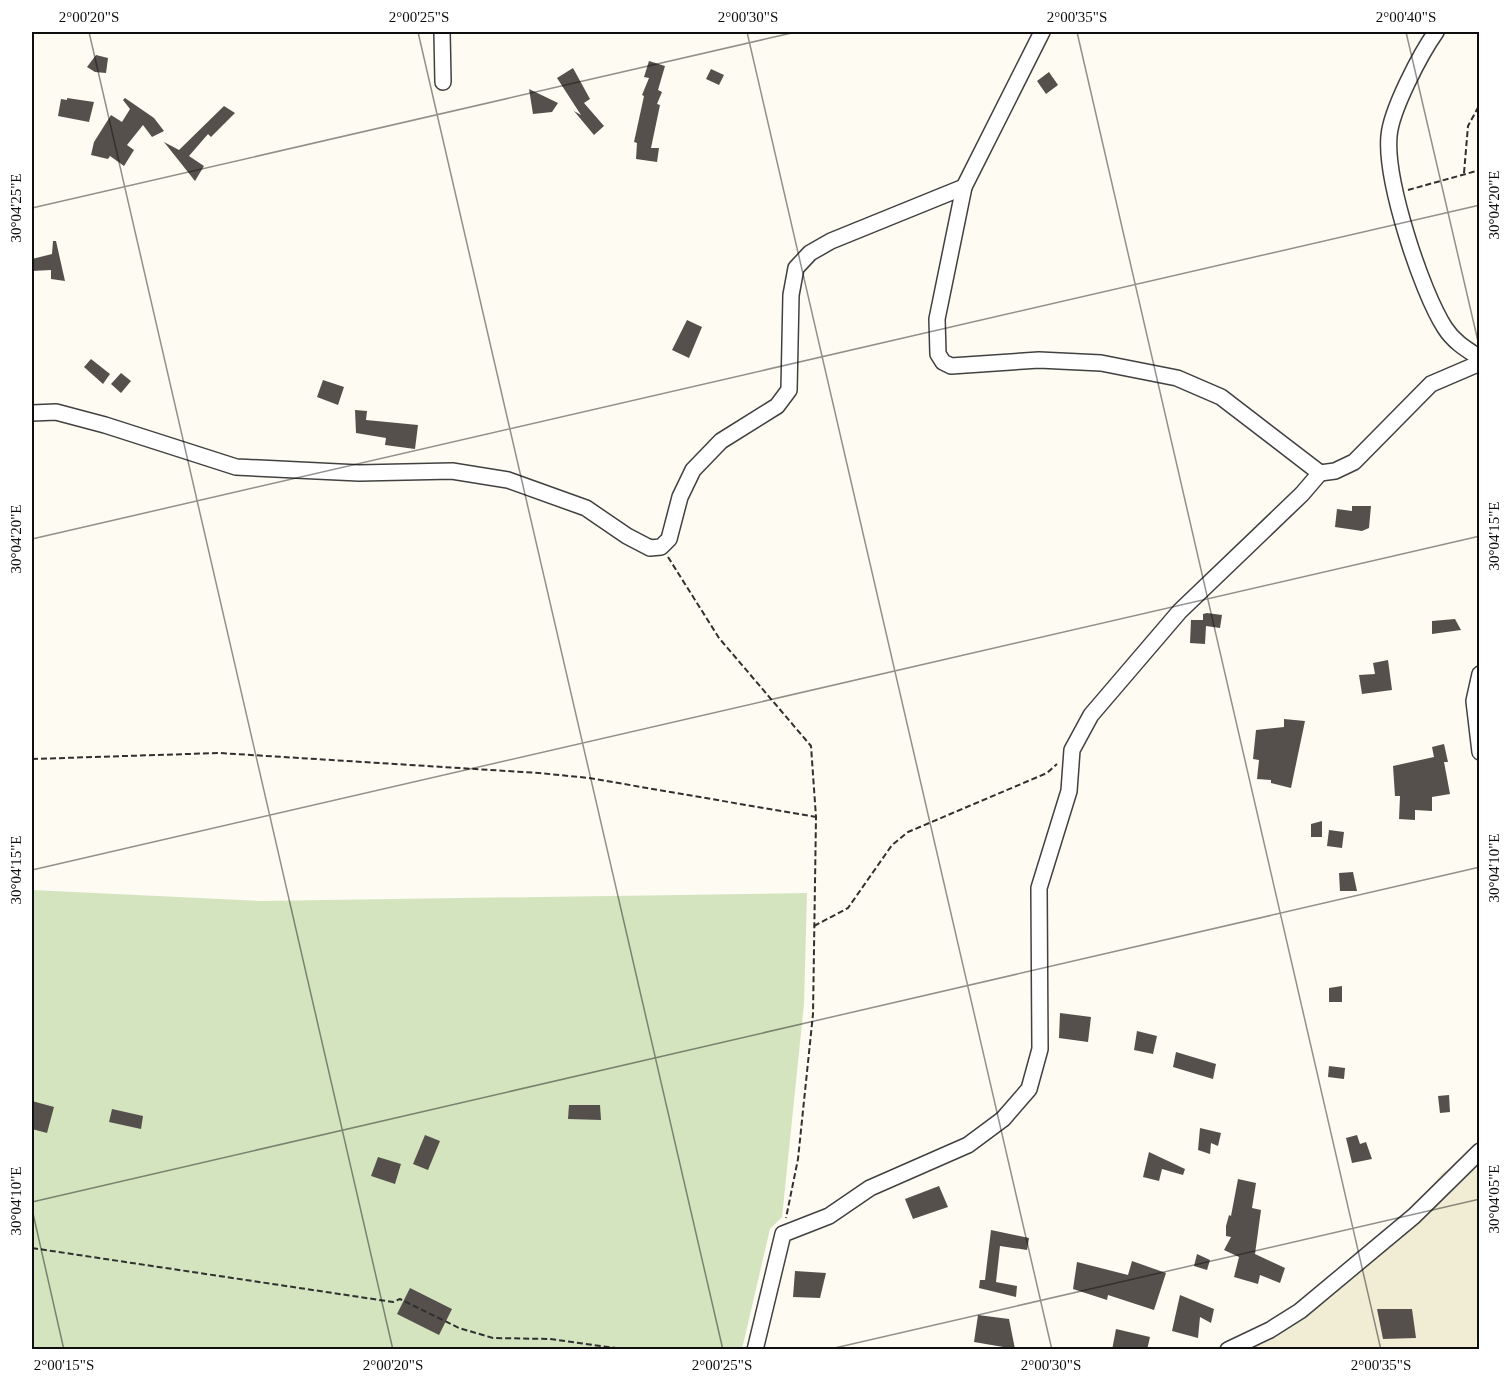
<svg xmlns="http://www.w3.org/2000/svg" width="1511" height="1381" font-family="'Times New Roman',serif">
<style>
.farmland{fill:#f1edd4}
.green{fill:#d3e4bf}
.building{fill:#56504c}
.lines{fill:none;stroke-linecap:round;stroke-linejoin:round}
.street-casing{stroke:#414141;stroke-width:18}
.path{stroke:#303030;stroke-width:2;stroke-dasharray:6 3;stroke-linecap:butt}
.street{stroke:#fff;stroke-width:15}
.ticks{fill:none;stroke:#0e0e0e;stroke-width:1.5;stroke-opacity:0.45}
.neatline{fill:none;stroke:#0e0e0e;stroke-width:2}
.ticks-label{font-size:15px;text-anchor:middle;fill:#0e0e0e}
</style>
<rect width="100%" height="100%" fill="#fdfbf2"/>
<polygon class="farmland" points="1479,1169 1480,1295 1476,1349 1220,1350 1265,1327 1311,1296 1404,1218 1444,1171"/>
<polygon class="green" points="32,890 261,901 807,893 804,1004 782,1217 770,1229 742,1349 32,1349"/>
<g class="building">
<polygon points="96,55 108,58 106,73 95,72 87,67"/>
<polygon points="649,61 665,66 658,90 662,92 657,104 660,105 651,148 659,148 657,162 636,159 637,143 634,142 644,96 642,95 649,78 644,77"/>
<polygon points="573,68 590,99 584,103 604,126 594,135 574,111 581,115 557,78"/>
<polygon points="711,69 724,75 719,85 706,79"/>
<polygon points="1049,72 1058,85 1046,94 1037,81"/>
<polygon points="529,89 558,103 552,112 533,114"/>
<polygon points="67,98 94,102 89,122 58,116 61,99 67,100"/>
<polygon points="125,98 154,118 164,131 152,137 143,125 127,145 134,150 124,166 110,156 108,159 91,155 94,142 111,115 122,122 130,109 123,100"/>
<polygon points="224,106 235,113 211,137 208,134 189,156 204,166 195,181 164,142 179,150"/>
<polygon points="53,241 56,241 65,281 51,279 51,270 32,271 32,259 52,254"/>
<polygon points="687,320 702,327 689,358 672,350"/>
<polygon points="91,359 110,374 103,384 84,367"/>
<polygon points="121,373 131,381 121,393 111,384"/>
<polygon points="323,380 344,387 338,405 317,397"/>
<polygon points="355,410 367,411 366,420 418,425 415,449 385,445 386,438 356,433"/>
<polygon points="1352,506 1371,506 1369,528 1362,531 1335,527 1337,509 1352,511"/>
<polygon points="1207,613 1222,615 1220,628 1206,626 1205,644 1190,643 1191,620 1203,620 1203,614"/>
<polygon points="1455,619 1461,630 1432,634 1432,621"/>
<polygon points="1388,660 1392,690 1362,694 1359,675 1375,674 1373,663"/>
<polygon points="1284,719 1305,721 1291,788 1271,783 1271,780 1257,779 1259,760 1253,759 1256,730 1284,727"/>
<polygon points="1444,744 1448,762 1444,762 1450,794 1432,797 1432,811 1415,810 1415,820 1399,819 1400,796 1395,796 1393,766 1434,757 1432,747"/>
<polygon points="1322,821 1322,837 1311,837 1311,824"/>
<polygon points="1329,830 1344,832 1342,848 1327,846"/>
<polygon points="1353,872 1357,891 1340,891 1339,873"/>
<polygon points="1342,986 1342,1002 1329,1002 1329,988"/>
<polygon points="1060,1013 1091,1017 1088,1042 1059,1038"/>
<polygon points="1137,1031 1157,1036 1153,1054 1134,1050"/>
<polygon points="1176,1052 1216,1064 1213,1079 1173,1067"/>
<polygon points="1329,1066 1345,1068 1344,1079 1328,1077"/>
<polygon points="1449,1095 1450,1112 1440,1113 1438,1096"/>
<polygon points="32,1101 54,1107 47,1133 32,1129"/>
<polygon points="569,1105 600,1105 601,1120 568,1119"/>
<polygon points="112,1109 143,1116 141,1129 109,1122"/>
<polygon points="1200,1128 1221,1133 1218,1146 1211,1143 1210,1154 1198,1150"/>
<polygon points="425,1135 440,1141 428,1170 413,1164"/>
<polygon points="1357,1135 1360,1144 1366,1142 1372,1159 1352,1163 1346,1138"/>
<polygon points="1149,1152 1185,1169 1183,1175 1162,1169 1159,1181 1143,1177"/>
<polygon points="378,1157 401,1164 395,1184 371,1176"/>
<polygon points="1238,1179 1256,1183 1252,1208 1261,1210 1255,1254 1285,1268 1280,1283 1260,1275 1258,1284 1234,1277 1239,1257 1224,1250 1231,1237 1226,1236 1226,1226 1229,1215 1231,1216"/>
<polygon points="939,1186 948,1207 913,1219 905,1199"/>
<polygon points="991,1230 1029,1238 1027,1250 1000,1246 996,1282 1017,1286 1016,1297 979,1288 980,1280 985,1280"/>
<polygon points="1197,1254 1210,1260 1207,1270 1194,1266"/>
<polygon points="1132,1261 1166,1273 1154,1310 1108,1295 1107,1300 1073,1289 1077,1262 1128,1275"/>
<polygon points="795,1271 826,1273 820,1298 793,1297"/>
<polygon points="410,1288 452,1309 439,1335 397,1314"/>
<polygon points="1180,1295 1214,1309 1211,1323 1200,1317 1198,1338 1172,1331"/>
<polygon points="1377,1309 1412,1309 1416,1338 1383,1339"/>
<polygon points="978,1315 1009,1319 1015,1349 974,1342"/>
<polygon points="1116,1329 1150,1337 1147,1350 1112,1350"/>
</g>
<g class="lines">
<g class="street-casing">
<g id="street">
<polyline points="442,32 443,82"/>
<polyline points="1042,32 964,187 937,319 938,354 943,362 951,366 1039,360 1101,363 1177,378 1221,397 1320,473 1335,471 1354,462 1431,384 1480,363"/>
<path d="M1436 32C1421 53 1391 110 1389 136 1385 180 1421 291 1445 328 1454 342 1466 349 1480 358"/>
<polyline points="32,413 56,412 105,425 236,467 359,473 452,471 508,480 586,508 627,536 650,548 661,547 669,539 680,497 693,470 721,441 777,406 789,390 791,295 796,268 810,253 831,241 964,187"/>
<polyline points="1480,674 1474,701 1480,752"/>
<polyline points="755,1350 783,1234 829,1216 870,1188 968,1145 1003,1119 1029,1089 1040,1049 1039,888 1069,791 1072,750 1091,715 1180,611 1302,494 1320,473"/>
<polyline points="1228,1350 1270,1330 1300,1311 1414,1216 1480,1151"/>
</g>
</g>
<g class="path">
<polyline points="1464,173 1468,126 1480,104"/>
<polyline points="1408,190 1480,170"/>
<polyline points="668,557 719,638 811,746 816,817 813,1014 798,1159 786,1218"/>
<polyline points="32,759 219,753 539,773 589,778 816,817"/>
<polyline points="814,926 848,908 892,845 908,832 1047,773 1057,764"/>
<polyline points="32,1248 393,1302 400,1299 459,1328 493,1338 550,1339 630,1350"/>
</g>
<use href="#street" class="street"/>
</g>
<path class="ticks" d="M89 32 393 1350M418 32 723 1350M747 32 1052 1350M1077 32 1381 1350M1406 32 1480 350M32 208 796 32M32 539 1480 205M32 870 1480 536M32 1202 1480 867M32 1209 64 1350M826 1350 1480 1199"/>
<rect width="1511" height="1381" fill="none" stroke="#ffffff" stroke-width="66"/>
<rect x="33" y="33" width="1445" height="1315" class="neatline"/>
<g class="ticks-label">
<text x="89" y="22">2°00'20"S</text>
<text x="419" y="22">2°00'25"S</text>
<text x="748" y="22">2°00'30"S</text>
<text x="1077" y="22">2°00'35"S</text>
<text x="1406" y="22">2°00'40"S</text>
<text transform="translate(1494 205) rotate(-90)" y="5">30°04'20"E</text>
<text transform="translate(16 208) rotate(-90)" y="5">30°04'25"E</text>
<text transform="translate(1494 536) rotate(-90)" y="5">30°04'15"E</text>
<text transform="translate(16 539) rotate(-90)" y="5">30°04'20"E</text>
<text transform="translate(1494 868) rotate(-90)" y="5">30°04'10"E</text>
<text transform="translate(16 870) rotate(-90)" y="5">30°04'15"E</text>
<text transform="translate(1494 1199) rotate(-90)" y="5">30°04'05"E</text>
<text transform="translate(16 1201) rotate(-90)" y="5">30°04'10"E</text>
<text x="64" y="1370">2°00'15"S</text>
<text x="393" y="1370">2°00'20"S</text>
<text x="722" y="1370">2°00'25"S</text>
<text x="1051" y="1370">2°00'30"S</text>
<text x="1381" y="1370">2°00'35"S</text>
</g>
</svg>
